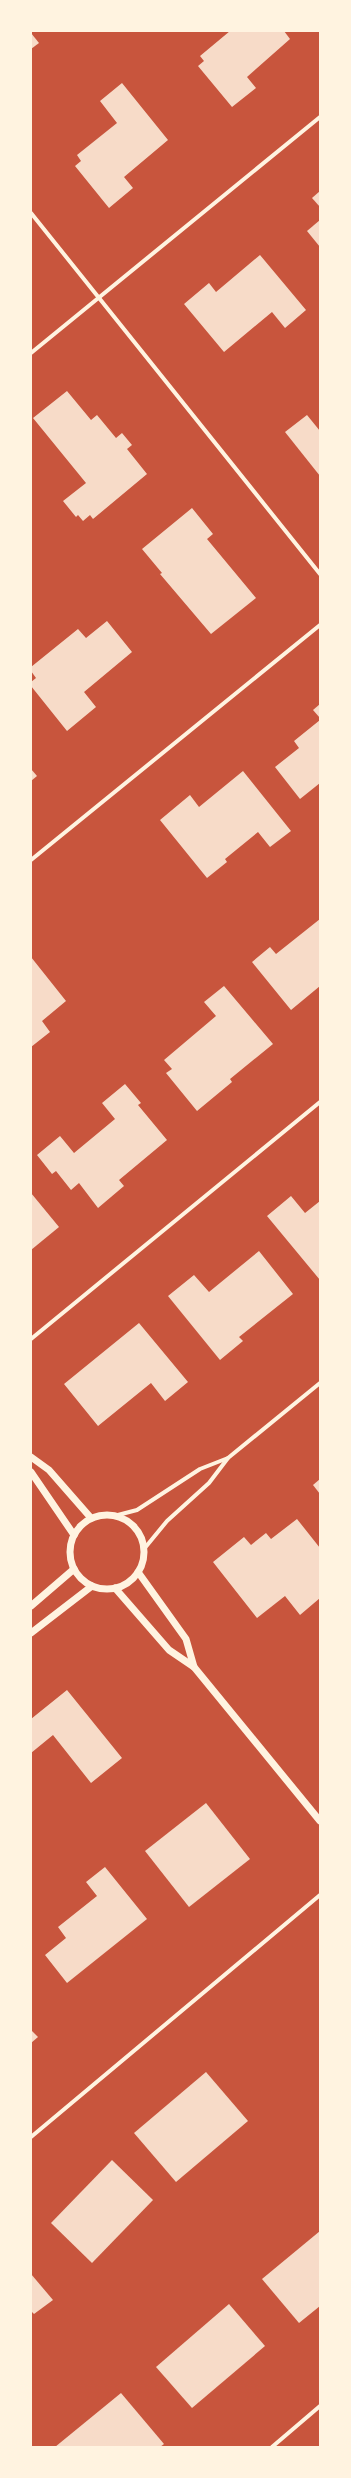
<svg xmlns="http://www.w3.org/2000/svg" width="351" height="2478" font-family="'IBM Plex Sans',sans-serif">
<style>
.building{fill:#f7dbc8}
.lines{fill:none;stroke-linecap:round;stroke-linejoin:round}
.minor{stroke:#fff3e0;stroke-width:4}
.tertiary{stroke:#fff3e0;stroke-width:7}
</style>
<rect width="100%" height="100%" fill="#c8553d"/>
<g class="building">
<polygon points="230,31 284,31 290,39 247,77 256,88 232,107 198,66 204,61 200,56"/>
<polygon points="31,33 39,43 31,49"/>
<polygon points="122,83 168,140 124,177 133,188 109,208 75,166 81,161 77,155 117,123 100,101"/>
<polygon points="320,191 320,207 312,198"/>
<polygon points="320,220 320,247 307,231"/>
<polygon points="260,255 306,310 285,328 272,312 224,352 184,304 209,283 216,292"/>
<polygon points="67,391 91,420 97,415 116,438 122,433 132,445 127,449 147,474 93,519 90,515 83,521 78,515 76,517 63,501 86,483 33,418"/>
<polygon points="307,415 320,431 320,476 285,432"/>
<polygon points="192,508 213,534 207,539 256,598 211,634 160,574 162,573 142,549"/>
<polygon points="107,621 132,652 84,692 96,707 67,731 31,686 31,682 36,678 31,671 31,667 78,629 86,638"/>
<polygon points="320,704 320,718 313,710"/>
<polygon points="320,720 320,783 300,799 275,767 299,748 294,741"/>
<polygon points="31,769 37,776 31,781"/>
<polygon points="243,771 291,831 270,847 258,832 225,859 227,862 207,878 160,820 190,795 199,807"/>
<polygon points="320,919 320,986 291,1010 252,962 270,947 276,954"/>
<polygon points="31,957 66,1001 42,1021 50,1032 31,1047"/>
<polygon points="224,986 273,1044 230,1079 232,1082 197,1111 166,1073 172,1069 164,1060 216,1016 204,1002"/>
<polygon points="125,1084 141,1103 138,1105 167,1140 119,1180 124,1186 98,1208 79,1183 71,1190 56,1171 52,1174 37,1155 60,1136 74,1153 115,1119 102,1103"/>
<polygon points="31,1193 59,1227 31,1250"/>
<polygon points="291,1196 305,1213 320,1201 320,1280 267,1216"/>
<polygon points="259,1251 293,1294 239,1337 243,1341 220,1360 168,1296 194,1275 209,1292"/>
<polygon points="139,1323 188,1382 165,1401 151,1383 98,1426 64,1384"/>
<polygon points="320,1479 320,1494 313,1485"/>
<polygon points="297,1519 320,1548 320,1598 300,1615 285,1596 257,1618 213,1562 244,1537 251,1545 266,1533 271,1539"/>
<polygon points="67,1690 122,1758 91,1783 53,1735 31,1753 31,1719"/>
<polygon points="206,1803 250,1859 189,1907 145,1851"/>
<polygon points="105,1867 147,1919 67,1983 45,1955 66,1938 58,1927 97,1896 86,1882"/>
<polygon points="31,2030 38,2037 31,2043"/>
<polygon points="206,2072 248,2121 176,2182 134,2133"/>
<polygon points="112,2160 153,2200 92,2263 51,2223"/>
<polygon points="320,2231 320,2306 299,2323 262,2279"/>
<polygon points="31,2274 53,2300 34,2314 31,2311"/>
<polygon points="229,2304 265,2346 192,2408 156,2367"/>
<polygon points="121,2393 164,2444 160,2447 55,2447"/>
</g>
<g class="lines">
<g class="minor">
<polyline points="31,213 320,574"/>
<polyline points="31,353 320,117"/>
<polyline points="31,860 320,625"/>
<polyline points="31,1339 320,1102"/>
<polyline points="114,1516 137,1510 200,1469 228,1458"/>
<polyline points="144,1549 167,1521 209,1483 228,1458 320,1383"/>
<polyline points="31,2137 320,1895"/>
<polyline points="272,2447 320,2406"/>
</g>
<g class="tertiary">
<polyline points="31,1457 49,1470 91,1518"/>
<polyline points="31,1472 74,1535"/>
<circle cx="107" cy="1552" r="37"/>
<polyline points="138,1572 186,1639 194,1667"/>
<polyline points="115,1588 169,1650 194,1667 320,1821"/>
<polyline points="31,1606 74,1569"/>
<polyline points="31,1633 92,1586"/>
</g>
</g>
<rect width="351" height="2478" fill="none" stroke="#fff3e0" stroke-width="64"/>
</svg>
